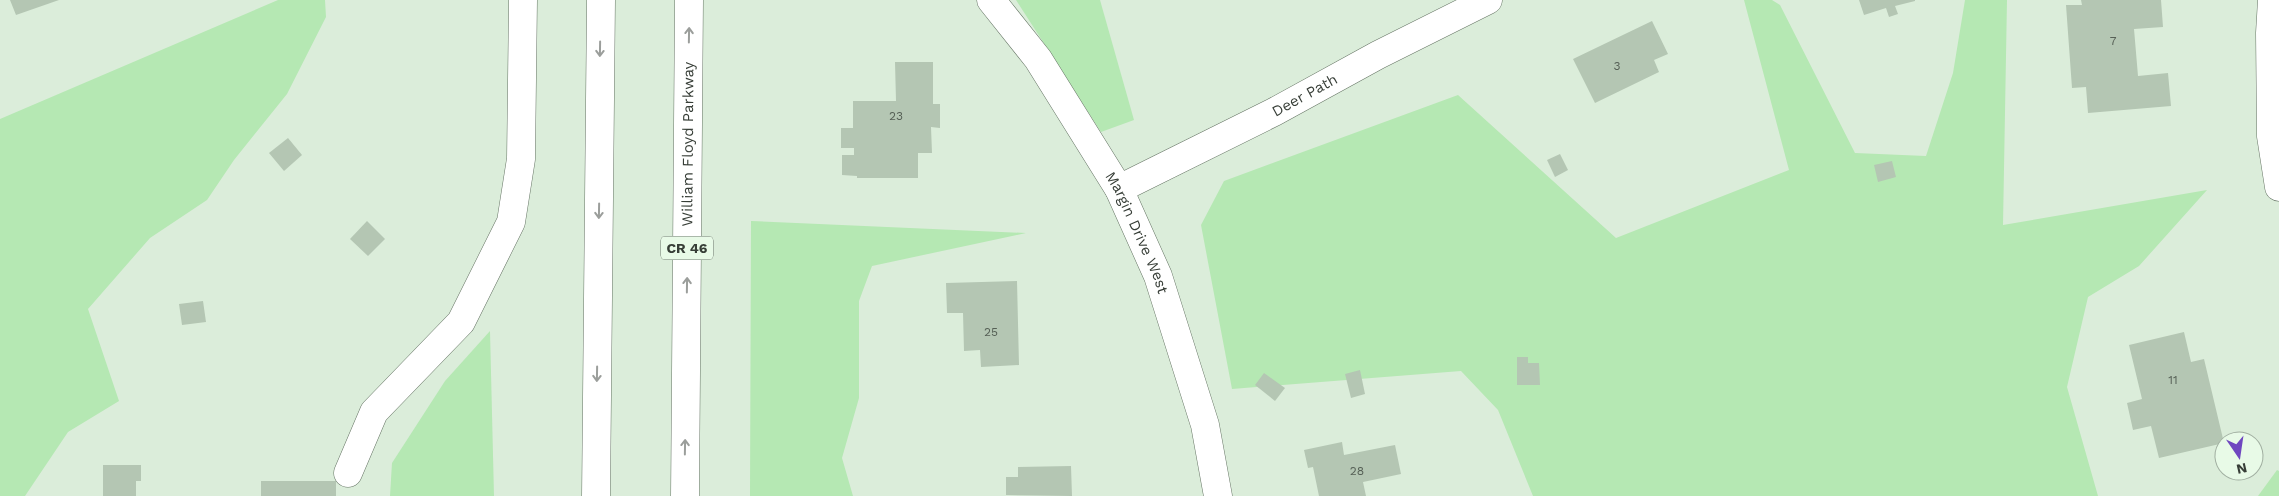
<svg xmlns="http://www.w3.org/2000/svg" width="2279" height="496" font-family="'Work Sans',sans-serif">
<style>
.green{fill:#b5e8b3}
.building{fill:#b4c6b3}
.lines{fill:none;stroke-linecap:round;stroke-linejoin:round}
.minor-casing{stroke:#657464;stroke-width:29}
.highway-casing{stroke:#657464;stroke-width:29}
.minor{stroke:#fff;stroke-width:28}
.highway{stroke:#fff;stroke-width:28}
.oneway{stroke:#9b9e9b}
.labels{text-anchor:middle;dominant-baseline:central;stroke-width:4;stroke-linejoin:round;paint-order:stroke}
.number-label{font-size:12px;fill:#566056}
.shield{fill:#e8fae7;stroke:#6c766c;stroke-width:1}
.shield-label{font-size:14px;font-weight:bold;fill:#373e37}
.street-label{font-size:15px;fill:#373e37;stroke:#e8fae7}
</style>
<rect width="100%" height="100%" fill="#dbedda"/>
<g class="green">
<polygon points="278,0 325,0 326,17 287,94 234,160 207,200 150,238 88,309 119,401 68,432 25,496 0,496 0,119"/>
<polygon points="1016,0 1100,0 1134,120 1101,132"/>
<polygon points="1744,0 1772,0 1780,5 1855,153 1926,156 1953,73 1965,0 2007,0 2003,225 2207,190 2139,266 2088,297 2067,387 2098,496 1533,496 1498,410 1461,371 1232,389 1201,225 1224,181 1458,95 1616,238 1789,170"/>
<polygon points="751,221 1026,233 872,266 859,301 859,398 842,458 853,496 750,496"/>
<polygon points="490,331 494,496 390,496 392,463 445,381"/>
<polygon points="2277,470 2279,471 2279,496 2258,496"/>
</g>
<g class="building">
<polygon points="10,0 59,0 16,15"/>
<polygon points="1859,0 1915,0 1915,1 1895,6 1898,14 1889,17 1886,8 1864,15"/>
<polygon points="2081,0 2161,0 2163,27 2134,29 2138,76 2168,73 2171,106 2088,113 2086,87 2072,88 2066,5 2082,5"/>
<polygon points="1652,21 1668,54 1654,60 1659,72 1595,103 1573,59"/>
<polygon points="895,62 933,62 933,104 940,104 940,128 931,127 932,153 918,153 918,178 857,178 857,176 842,175 842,155 854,155 854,148 841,148 841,128 853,128 853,101 896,101"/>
<polygon points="288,138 302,155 284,171 269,153"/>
<polygon points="1560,154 1568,170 1555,177 1547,160"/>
<polygon points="1892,161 1896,177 1878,182 1874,165"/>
<polygon points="367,221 385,239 368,256 350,239"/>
<polygon points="1017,281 1019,365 981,367 980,350 964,351 963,313 947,313 946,283"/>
<polygon points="203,301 206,322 182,325 179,304"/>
<polygon points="2184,332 2191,362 2204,359 2224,443 2159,458 2151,426 2133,430 2127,403 2142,399 2129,345"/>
<polygon points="1517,357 1528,357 1528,363 1539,363 1540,385 1517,385"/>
<polygon points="1360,370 1365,394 1351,398 1345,374"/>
<polygon points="1264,373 1285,388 1275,401 1255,385"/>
<polygon points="1342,442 1344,455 1395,445 1401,474 1363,482 1366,496 1319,496 1313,467 1308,468 1304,450"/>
<polygon points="103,465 141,465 141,481 136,481 136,496 103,496"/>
<polygon points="1071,466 1072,496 1006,495 1006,477 1018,477 1018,467"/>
<rect x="261" y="481" width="75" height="15"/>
</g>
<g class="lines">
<g class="minor-casing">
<g id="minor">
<path id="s1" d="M991 0 1038 59 1119 189 1158 276 1205 425 1218 496"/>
<polyline points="2272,0 2270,33 2271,136 2279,187"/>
<path id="s2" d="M1119 189 1274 112 1378 55 1488 0"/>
<polyline points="348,473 374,412 461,322 511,222 521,159 523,0"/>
</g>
</g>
<g class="highway-casing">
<g id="highway">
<polyline points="596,496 601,0"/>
<path id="s3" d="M685 496 689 0"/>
</g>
</g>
<use href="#minor" class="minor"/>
<use href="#highway" class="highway"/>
</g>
<defs><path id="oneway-shaft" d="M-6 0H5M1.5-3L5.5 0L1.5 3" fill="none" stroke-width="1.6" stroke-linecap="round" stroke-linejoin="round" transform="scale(1.25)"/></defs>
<g class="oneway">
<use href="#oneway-shaft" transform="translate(689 35) rotate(-89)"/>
<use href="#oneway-shaft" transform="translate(600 49) rotate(91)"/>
<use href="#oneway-shaft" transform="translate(599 211) rotate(91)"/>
<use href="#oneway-shaft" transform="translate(687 285) rotate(-89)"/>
<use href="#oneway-shaft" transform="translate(597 374) rotate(91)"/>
<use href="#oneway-shaft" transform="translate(685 447) rotate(-89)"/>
</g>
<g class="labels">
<g class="number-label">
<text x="2113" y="41">7</text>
<text x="1617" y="66">3</text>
<text x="896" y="116">23</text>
<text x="991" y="332">25</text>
<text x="2173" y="380">11</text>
<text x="1357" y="471">28</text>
</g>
<rect class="shield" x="661" y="236.5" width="52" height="23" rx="4"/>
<g class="shield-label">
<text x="687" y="248">CR 46</text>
</g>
<g class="street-label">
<text stroke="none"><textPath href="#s2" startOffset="208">Deer Path</textPath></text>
<text stroke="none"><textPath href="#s3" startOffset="352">William Floyd Parkway</textPath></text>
<text stroke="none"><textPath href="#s1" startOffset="276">Margin Drive West</textPath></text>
</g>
</g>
<g transform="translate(2239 456) rotate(167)"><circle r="24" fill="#e8fae7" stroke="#a1afa1"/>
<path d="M0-4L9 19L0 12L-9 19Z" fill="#6f47c0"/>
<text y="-8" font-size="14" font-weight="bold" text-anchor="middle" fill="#373e37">N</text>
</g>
</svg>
